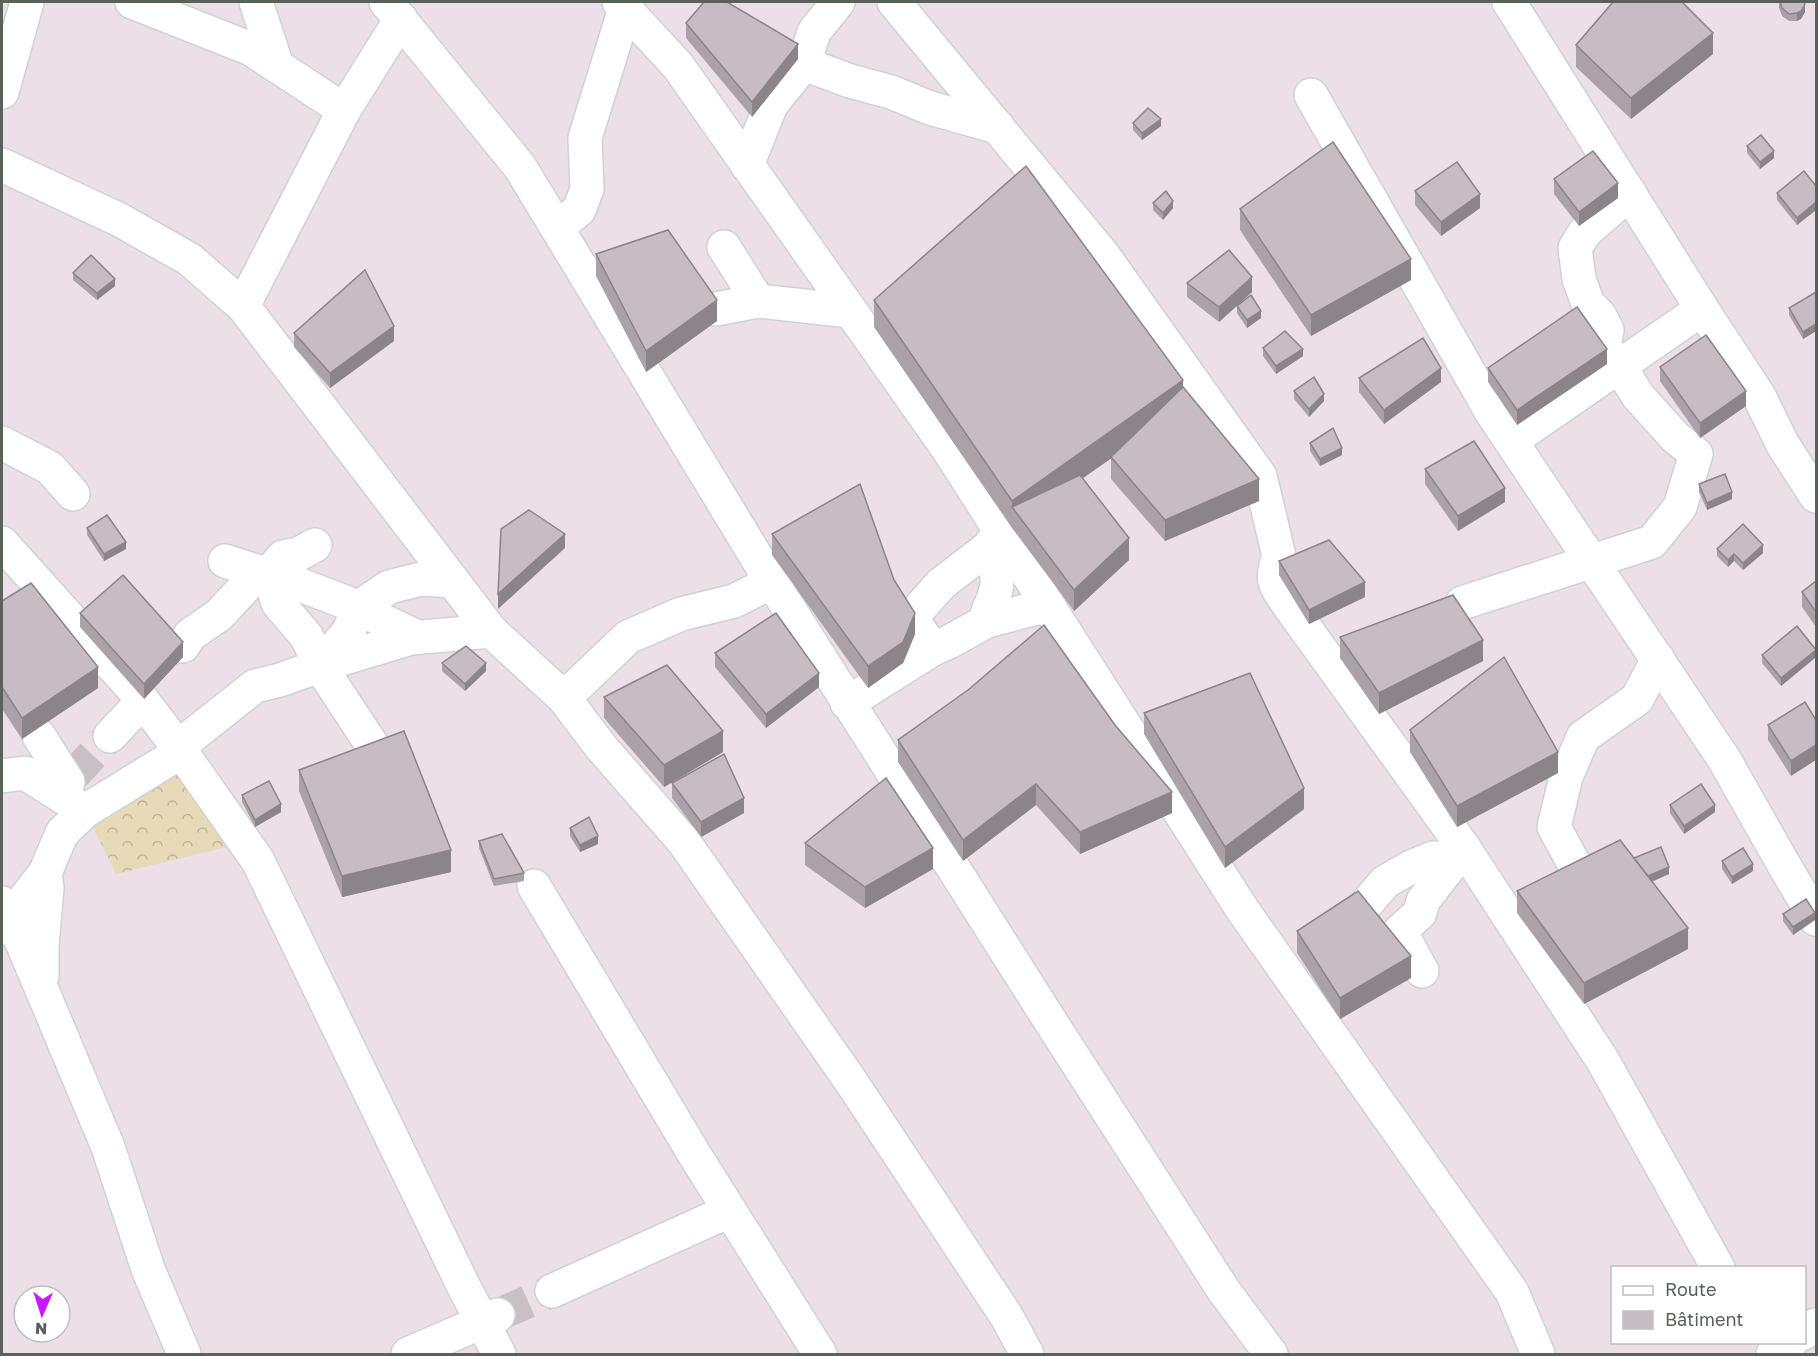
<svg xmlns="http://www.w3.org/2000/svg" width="1818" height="1356" font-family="'Golos Text',sans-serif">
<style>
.forest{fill:url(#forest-crowns)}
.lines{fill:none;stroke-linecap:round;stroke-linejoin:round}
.minor-tunnel{stroke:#c8c0c4;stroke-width:33;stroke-dasharray:33 16;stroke-linecap:butt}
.minor-casing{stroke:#ccd4cf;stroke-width:36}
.minor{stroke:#fff;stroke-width:33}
.wall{fill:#aba2a9}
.shaded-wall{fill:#8b8489}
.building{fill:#c7bcc4;stroke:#8b8489;stroke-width:1.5}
</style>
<defs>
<pattern id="forest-crowns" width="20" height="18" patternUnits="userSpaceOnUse" patternTransform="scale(1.5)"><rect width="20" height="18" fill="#e8dab9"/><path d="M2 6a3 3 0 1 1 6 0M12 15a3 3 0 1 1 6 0" fill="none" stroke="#bfb499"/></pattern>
</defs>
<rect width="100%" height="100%" fill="#eddfe7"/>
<polygon class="forest" points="181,752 239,844 116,874 85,811"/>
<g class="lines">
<g class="minor-tunnel">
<polyline points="70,779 110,736"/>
<polyline points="498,1315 552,1291"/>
</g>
<g class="minor-casing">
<g id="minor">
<polyline points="132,2 251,49 344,110"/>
<polyline points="256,2 277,66"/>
<polyline points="386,2 520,167 760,563 1049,1019 1224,1291 1271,1354"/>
<polyline points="619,2 678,66 948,449 1242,909 1512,1292 1538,1354"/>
<path d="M894 2 1103 255 1260 476 1279 556C1269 583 1276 585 1290 607L1464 848 1603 1061 1718 1268"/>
<polyline points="1509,2 1702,309 1759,396 1783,445 1816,496"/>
<polyline points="804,64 850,81 891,92 930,108 998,127"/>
<polyline points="2,92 27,2"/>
<polyline points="1311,95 1492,413 1724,759 1784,865 1816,919"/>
<polyline points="2,165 120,220 189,259 243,306 491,631 564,698 601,747 684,842 852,1083 1007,1317 1027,1354"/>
<polyline points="747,165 771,105 804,64 814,32 838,2"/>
<polyline points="557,228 579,210 587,189 585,138 627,2"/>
<polyline points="724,247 758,301"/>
<polyline points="243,306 344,110 401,19"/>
<polyline points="716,309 758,301 850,311"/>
<polyline points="1511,441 1702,309"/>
<polyline points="2,443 50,468 73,494"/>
<polyline points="1000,532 988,548 941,584 911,618 933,649 949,642 987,621 1048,605"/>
<polyline points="2,543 136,692 178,747 258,861 463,1285 499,1354"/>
<polyline points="315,545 299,554 283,557 269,573 278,603 307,637 320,666 374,748"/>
<path d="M985 550C998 569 1001 580 992 602 989 609 986 613 987 621"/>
<polyline points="225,561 259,572 269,573 345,602 417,637"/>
<polyline points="1462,603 1652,542 1680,507 1696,454 1675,437 1638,396 1620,367 1604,347 1607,330 1600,316 1588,304 1579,279 1575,248 1585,232 1630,193"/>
<polyline points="183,646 190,635 219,615 259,572"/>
<polyline points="320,666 349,631 358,608 389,587 421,579 453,581"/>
<polyline points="564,698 628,637 681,614 734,601 772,582"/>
<polyline points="847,703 933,649"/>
<polyline points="39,736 68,782"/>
<polyline points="110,736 143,701"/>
<polyline points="178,747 255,686 280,680 325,664 411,638 491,631"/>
<polyline points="2,776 25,773 85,811"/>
<polyline points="1581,872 1573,862 1554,827 1566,777 1583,737 1637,699 1658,659"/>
<polyline points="534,886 696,1157 820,1354"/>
<polyline points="2,903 18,933 108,1147 148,1269 184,1354"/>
<polyline points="1367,903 1385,882 1411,867 1433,858 1454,860"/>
<polyline points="2,928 45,873 62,833 85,811 181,752"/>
<polyline points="1422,971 1400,931 1420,913 1423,901 1464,848"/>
<polyline points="42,976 42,945 47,888 45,873"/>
<polyline points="552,1291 729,1211"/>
<polyline points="1804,1333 1816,1325"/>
<polyline points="408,1354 498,1315"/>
<polyline points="1773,1354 1791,1342"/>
</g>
</g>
<use href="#minor" class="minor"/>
</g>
<g class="wall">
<polygon points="1779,2 1805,12 1801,19 1797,21 1789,21 1782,16 1779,8"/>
<polygon points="686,23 798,59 752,117 686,38"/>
<polygon points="1576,45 1713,54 1631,119 1576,67"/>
<polygon points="1133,123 1161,126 1142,140 1133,130"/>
<polygon points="1747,146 1774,158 1760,169 1747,153"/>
<polygon points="1554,179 1618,198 1579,226 1554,194"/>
<polygon points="1816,186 1816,210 1797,225 1777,200 1777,193"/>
<polygon points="1415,191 1480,208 1441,236 1415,205"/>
<polygon points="1153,203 1173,208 1163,220 1153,210"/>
<polygon points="1240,209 1411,280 1311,336 1240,230"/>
<polygon points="596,254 717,321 646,372 596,276"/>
<polygon points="73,273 115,286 97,300 73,280"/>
<polygon points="1187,283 1252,292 1219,322 1187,297"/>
<polygon points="1816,292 1816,331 1803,339 1789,315 1789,308"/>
<polygon points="874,300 1183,387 1259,501 1165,541 1111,479 1111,458 1082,478 1129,560 1074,611 1012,528 874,327"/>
<polygon points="1237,306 1261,318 1247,328 1237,313"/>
<polygon points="294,333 394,341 330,388 294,347"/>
<polygon points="1263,348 1303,356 1276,374 1263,356"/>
<polygon points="1607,364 1517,425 1488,382 1488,368"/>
<polygon points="1660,367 1746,406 1700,438 1660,381"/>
<polygon points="1359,378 1441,382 1384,424 1359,392"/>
<polygon points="1294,391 1324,401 1309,417 1294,399"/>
<polygon points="1310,443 1342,455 1320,466 1310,451"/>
<polygon points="1425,469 1505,502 1458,531 1425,484"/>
<polygon points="1699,484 1732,499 1707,510 1699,492"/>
<polygon points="87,528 126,549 104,561 87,535"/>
<polygon points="772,534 894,580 915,634 903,663 868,688 772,555"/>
<polygon points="1717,549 1763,553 1743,570 1734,561 1728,567 1717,556"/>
<polygon points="1279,561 1365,597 1309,624 1279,575"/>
<polygon points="1816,581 1816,627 1802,607 1802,592"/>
<polygon points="2,601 98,688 22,739 2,709"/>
<polygon points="80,613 183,657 144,699 80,627"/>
<polygon points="1340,637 1483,661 1379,714 1340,658"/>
<polygon points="715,653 819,687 766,728 715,667"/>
<polygon points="1762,655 1816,657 1781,686 1762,663"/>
<polygon points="442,663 486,671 465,691 442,671"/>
<polygon points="604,697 723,752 664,787 604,718"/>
<polygon points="1805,702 1791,776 1768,740 1768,725"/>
<polygon points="1144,713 1304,809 1225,868 1144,734"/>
<polygon points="1410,730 1558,773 1457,827 1410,752"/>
<polygon points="898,740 1172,813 1080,854 1036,805 963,861 898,762"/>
<polygon points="299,770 451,872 342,897 299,791"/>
<polygon points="672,783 744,813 701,837 672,798"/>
<polygon points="242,795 281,812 255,827 242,802"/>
<polygon points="1670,805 1715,812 1684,834 1670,813"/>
<polygon points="570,828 598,844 580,852 570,836"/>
<polygon points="479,841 524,873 524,881 494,886 479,848"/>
<polygon points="805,843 933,869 865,908 805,865"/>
<polygon points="1634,858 1669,874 1652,882 1688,949 1584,1004 1517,913 1517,891"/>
<polygon points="1722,861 1753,871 1732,884 1722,869"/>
<polygon points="1783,914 1815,920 1793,935 1783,921"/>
<polygon points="1297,931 1411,978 1340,1019 1297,953"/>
</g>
<g class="shaded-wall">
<polygon points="1805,4 1805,12 1801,19 1797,21 1797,13"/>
<polygon points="1713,33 1713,54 1631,119 1631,98"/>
<polygon points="798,44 798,59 752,117 752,102"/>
<polygon points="1161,119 1161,126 1142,140 1142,133"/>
<polygon points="1774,151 1774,158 1760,169 1760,162"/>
<polygon points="1618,183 1618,198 1579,226 1579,212"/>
<polygon points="1480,194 1480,208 1441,236 1441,222"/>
<polygon points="1173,201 1173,208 1163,220 1163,213"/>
<polygon points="1816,202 1816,210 1797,225 1797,218"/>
<polygon points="1411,259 1411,280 1311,336 1311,315"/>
<polygon points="1252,277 1252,292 1219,322 1219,307"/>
<polygon points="115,279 115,286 97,300 97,293"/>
<polygon points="717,300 717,321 646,372 646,351"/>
<polygon points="1261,311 1261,318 1247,328 1247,320"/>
<polygon points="1816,324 1816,331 1803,339 1803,332"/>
<polygon points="394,326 394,341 330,388 330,373"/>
<polygon points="1303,349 1303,356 1276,374 1276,366"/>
<polygon points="1607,349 1607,364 1517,425 1517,410"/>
<polygon points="1441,368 1441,382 1384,424 1384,410"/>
<polygon points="1183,380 1183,408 1022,521 1012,507 1012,528 1012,501"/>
<polygon points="1746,391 1746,406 1700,438 1700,423"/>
<polygon points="1324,394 1324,401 1309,417 1309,409"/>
<polygon points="1342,448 1342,455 1320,466 1320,459"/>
<polygon points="1259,479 1259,501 1165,541 1165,520"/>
<polygon points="1505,488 1505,502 1458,531 1458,516"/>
<polygon points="1732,492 1732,499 1707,510 1707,503"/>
<polygon points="565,534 565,548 498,609 498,594"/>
<polygon points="1129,538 1129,560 1074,611 1074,590"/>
<polygon points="126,542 126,549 104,561 104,554"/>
<polygon points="1763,545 1763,553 1743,570 1743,563"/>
<polygon points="1734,554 1734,561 1728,567 1728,560"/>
<polygon points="1365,582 1365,597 1309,624 1309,610"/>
<polygon points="915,613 915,634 903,663 868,688 868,666"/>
<polygon points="1483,640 1483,661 1379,714 1379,693"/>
<polygon points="183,642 183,657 144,699 144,684"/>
<polygon points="1816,650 1816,657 1781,686 1781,678"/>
<polygon points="486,663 486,671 465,691 465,684"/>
<polygon points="98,667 98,688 22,739 22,718"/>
<polygon points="819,673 819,687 766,728 766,714"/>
<polygon points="723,731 723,752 664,787 664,765"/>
<polygon points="1816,745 1816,760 1791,776 1791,761"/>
<polygon points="1558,752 1558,773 1457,827 1457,806"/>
<polygon points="1036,784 1036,805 963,861 963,840"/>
<polygon points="1304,788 1304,809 1225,868 1225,847"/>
<polygon points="1172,792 1172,813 1080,854 1080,832"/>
<polygon points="744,798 744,813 701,837 701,822"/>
<polygon points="281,804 281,812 255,827 255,820"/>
<polygon points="1715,805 1715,812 1684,834 1684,826"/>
<polygon points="598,836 598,844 580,852 580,845"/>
<polygon points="933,848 933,869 865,908 865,887"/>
<polygon points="451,850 451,872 342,897 342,876"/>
<polygon points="1753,864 1753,871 1732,884 1732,877"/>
<polygon points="1669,867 1669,874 1641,886 1641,879"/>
<polygon points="1815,913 1815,920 1793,935 1793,927"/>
<polygon points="1688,928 1688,949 1584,1004 1584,983"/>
<polygon points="1411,956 1411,978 1340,1019 1340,998"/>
</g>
<g class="building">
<polygon points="704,2 727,2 798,44 752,102 686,23"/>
<polygon points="1613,2 1682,2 1713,33 1631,98 1576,45"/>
<polygon points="1780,2 1804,2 1805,4 1801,11 1797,13 1789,14 1782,8"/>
<polygon points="1148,108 1161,119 1142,133 1133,123"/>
<polygon points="1761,135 1774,151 1760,162 1747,146"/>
<polygon points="1333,142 1411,259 1311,315 1240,209"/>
<polygon points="1593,151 1618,183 1579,212 1554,179"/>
<polygon points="1457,162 1480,194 1441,222 1415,191"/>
<polygon points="1026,166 1183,380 1012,501 874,300"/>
<polygon points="1804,171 1816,186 1816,202 1797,218 1777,193"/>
<polygon points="1166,191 1173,201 1163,213 1153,203"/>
<polygon points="668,230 717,300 646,351 596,254"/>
<polygon points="1229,250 1252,277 1219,307 1187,283"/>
<polygon points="91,255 115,279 97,293 73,273"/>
<polygon points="365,270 394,326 330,373 294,333"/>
<polygon points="1816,292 1816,324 1803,332 1789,308"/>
<polygon points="1251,295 1261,311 1247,320 1237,306"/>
<polygon points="1577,307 1607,349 1517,410 1488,368"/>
<polygon points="1285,331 1303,349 1276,366 1263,348"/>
<polygon points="1706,335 1746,391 1700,423 1660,367"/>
<polygon points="1423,338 1441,368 1384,410 1359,378"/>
<polygon points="1314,377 1324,394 1309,409 1294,391"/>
<polygon points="1183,387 1259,479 1165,520 1111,457"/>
<polygon points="1333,428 1342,448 1320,459 1310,443"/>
<polygon points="1474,441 1505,488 1458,516 1425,469"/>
<polygon points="1725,474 1732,492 1707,503 1699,484"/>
<polygon points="1080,475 1129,538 1074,590 1012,507"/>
<polygon points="860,484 894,580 915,613 903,642 868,666 772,534"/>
<polygon points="529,510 565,534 498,594 501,529"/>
<polygon points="107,515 126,542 104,554 87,528"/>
<polygon points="1743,524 1763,545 1743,563 1734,554 1728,560 1717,549"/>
<polygon points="1329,540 1365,582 1309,610 1279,561"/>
<polygon points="123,575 183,642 144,684 80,613"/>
<polygon points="1816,581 1816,612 1802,592"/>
<polygon points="31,583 98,667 22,718 2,687 2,601"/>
<polygon points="1453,595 1483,640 1379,693 1340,637"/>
<polygon points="776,613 819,673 766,714 715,653"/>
<polygon points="1044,625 1115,725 1172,792 1080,832 1036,784 963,840 898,740 968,690"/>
<polygon points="1797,626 1816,650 1781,678 1762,655"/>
<polygon points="466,646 486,663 465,684 442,663"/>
<polygon points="1504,657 1558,752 1457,806 1410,730"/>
<polygon points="667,665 723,731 664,765 604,697"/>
<polygon points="1250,673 1304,788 1225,847 1144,713"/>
<polygon points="1805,702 1816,720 1816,745 1791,761 1768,725"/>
<polygon points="404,731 451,850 342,876 299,770"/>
<polygon points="724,754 744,798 701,822 672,783"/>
<polygon points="886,778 933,848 865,887 805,843"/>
<polygon points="269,781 281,804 255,820 242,795"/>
<polygon points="1701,784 1715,805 1684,826 1670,805"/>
<polygon points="589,817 598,836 580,845 570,828"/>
<polygon points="502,834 524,873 494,879 479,841"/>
<polygon points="1620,840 1688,928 1584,983 1517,891"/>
<polygon points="1661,847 1669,867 1648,876 1634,858"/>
<polygon points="1743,848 1753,864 1732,877 1722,861"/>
<polygon points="1358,891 1411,956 1340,998 1297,931"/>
<polygon points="1806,899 1815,913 1793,927 1783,914"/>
</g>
<rect width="1818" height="1356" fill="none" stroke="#58625b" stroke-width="6"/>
<rect x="1611" y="1266" width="195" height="78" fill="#ffffff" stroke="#bcc0bd" stroke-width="1.5"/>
<rect x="1623" y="1286" width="30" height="9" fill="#ffffff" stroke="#bcc0bd" stroke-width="1.5"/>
<text x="1665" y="1296" font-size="18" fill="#58625b">Route</text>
<rect x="1623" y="1311" width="30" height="18" fill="#c7bcc4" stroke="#bcc0bd" stroke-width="1.5"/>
<text x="1665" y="1326" font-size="18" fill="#58625b">Bâtiment</text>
<g transform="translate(42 1314) rotate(183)"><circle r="28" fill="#ffffff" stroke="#bcc0bd" stroke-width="1.5"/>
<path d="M0-4.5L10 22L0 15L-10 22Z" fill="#c919fa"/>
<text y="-9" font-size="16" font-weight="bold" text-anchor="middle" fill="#58625b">N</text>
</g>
</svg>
